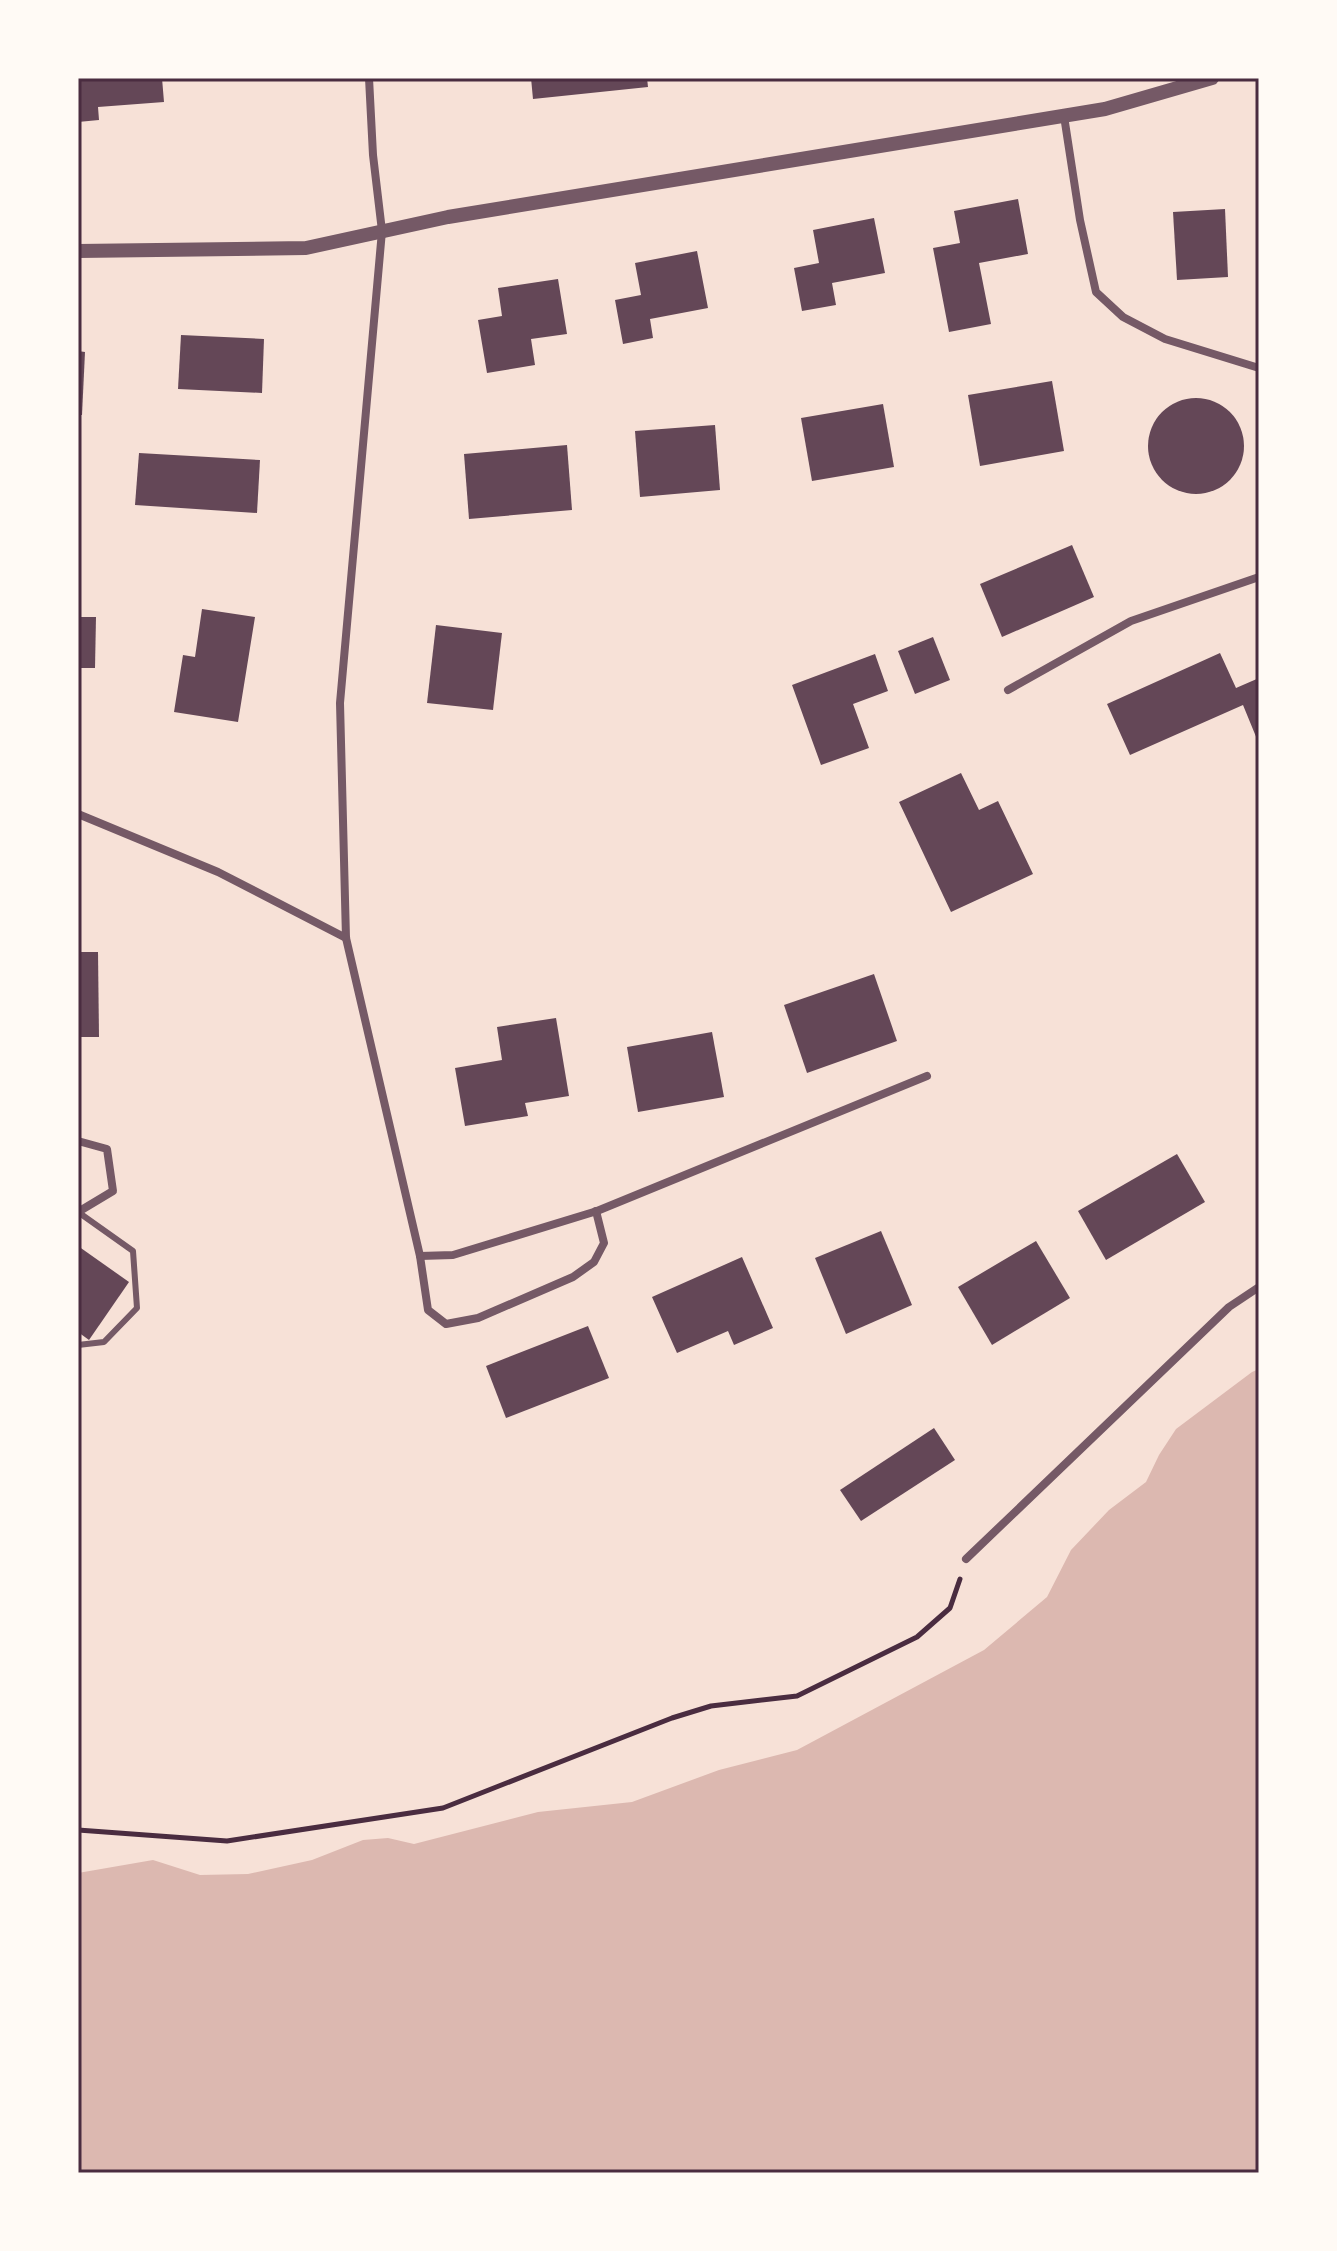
<svg xmlns="http://www.w3.org/2000/svg" width="1337" height="2251" font-family="Overpass,sans-serif">
<style>
.water{fill:#dcb8b0}
.building{fill:#644757}
.lines{fill:none;stroke-linecap:round;stroke-linejoin:round}
.path{stroke:#4a2c40;stroke-width:5}
.service{stroke:#755966;stroke-width:6}
.minor{stroke:#755966;stroke-width:8}
.tertiary{stroke:#755966;stroke-width:14}
.neatline{fill:none;stroke:#4a2c40;stroke-width:3}
</style>
<rect width="100%" height="100%" fill="#f7e1d7"/>
<polygon class="water" points="1259,1369 1259,2173 78,2173 78,1873 153,1860 200,1875 248,1874 312,1860 363,1840 388,1838 414,1844 538,1812 632,1802 719,1770 797,1750 984,1650 1047,1597 1071,1550 1109,1510 1146,1482 1159,1455 1176,1429 1252,1372"/>
<g class="building">
<polygon points="78,78 162,78 164,102 98,107 99,120 78,122"/>
<polygon points="531,78 647,78 648,87 533,99"/>
<polygon points="1018,199 1028,254 979,263 991,324 949,332 933,248 960,243 954,211"/>
<polygon points="1225,209 1228,277 1177,280 1173,212"/>
<polygon points="874,218 885,273 832,283 836,305 802,311 794,268 819,263 813,230"/>
<polygon points="697,251 708,308 650,319 653,338 623,344 615,300 641,295 635,263"/>
<polygon points="558,279 567,334 531,339 535,365 487,373 478,320 502,316 498,288"/>
<polygon points="181,335 264,339 262,393 178,389"/>
<polygon points="78,351 85,352 82,415 78,415"/>
<polygon points="1052,381 1064,451 980,466 968,395"/>
<circle cx="1196" cy="446" r="48"/>
<polygon points="883,404 894,467 812,481 801,418"/>
<polygon points="715,425 720,490 640,497 635,431"/>
<polygon points="567,445 572,510 469,519 464,454"/>
<polygon points="139,453 260,460 257,513 135,505"/>
<polygon points="1072,545 1094,597 1002,637 980,584"/>
<polygon points="202,609 255,617 238,722 174,712 183,655 195,657"/>
<polygon points="78,617 96,617 95,668 78,668"/>
<polygon points="436,625 502,633 493,710 427,703"/>
<polygon points="933,637 950,680 915,694 898,651"/>
<polygon points="1220,653 1236,688 1259,678 1259,744 1243,705 1130,755 1107,704"/>
<polygon points="875,654 888,691 853,704 869,748 821,765 792,685"/>
<polygon points="961,773 979,810 998,801 1033,874 951,912 899,802"/>
<polygon points="78,952 98,952 99,1037 78,1037"/>
<polygon points="874,974 897,1041 807,1073 784,1005"/>
<polygon points="556,1018 569,1096 525,1103 528,1116 465,1126 455,1068 502,1060 497,1027"/>
<polygon points="712,1032 724,1097 638,1112 627,1047"/>
<polygon points="1177,1154 1205,1202 1106,1260 1078,1211"/>
<polygon points="881,1231 912,1305 846,1334 815,1258"/>
<polygon points="1036,1241 1070,1298 992,1345 958,1287"/>
<polygon points="78,1246 129,1282 89,1340 78,1332"/>
<polygon points="742,1257 773,1328 734,1345 728,1331 677,1353 652,1297"/>
<polygon points="588,1326 609,1378 506,1418 486,1366"/>
<polygon points="934,1428 955,1460 861,1521 840,1490"/>
</g>
<g class="lines">
<polyline class="path" points="78,1830 227,1841 443,1808 672,1718 711,1706 797,1696 917,1637 950,1608 960,1579"/>
<polyline class="service" points="78,1345 104,1342 137,1308 133,1251 78,1212"/>
<g class="minor">
<polyline points="369,78 373,155 382,231 340,703 346,938 420,1256 453,1255 597,1211 927,1076"/>
<polyline points="1064,116 1080,220 1096,292 1123,317 1165,339 1259,368"/>
<polyline points="1008,690 1131,621 1259,577"/>
<polyline points="78,814 218,872 346,938"/>
<polyline points="78,1141 107,1149 113,1191 78,1212"/>
<polyline points="420,1256 428,1310 446,1324 478,1318 573,1277 594,1262 604,1243 596,1211"/>
<polyline points="966,1559 1229,1307 1259,1287"/>
</g>
<polyline class="tertiary" points="78,251 306,248 448,217 1105,109 1212,78"/>
</g>
<rect width="1337" height="2251" fill="none" stroke="#fffaf5" stroke-width="160"/>
<rect x="80" y="80" width="1177" height="2091" class="neatline"/>
</svg>
